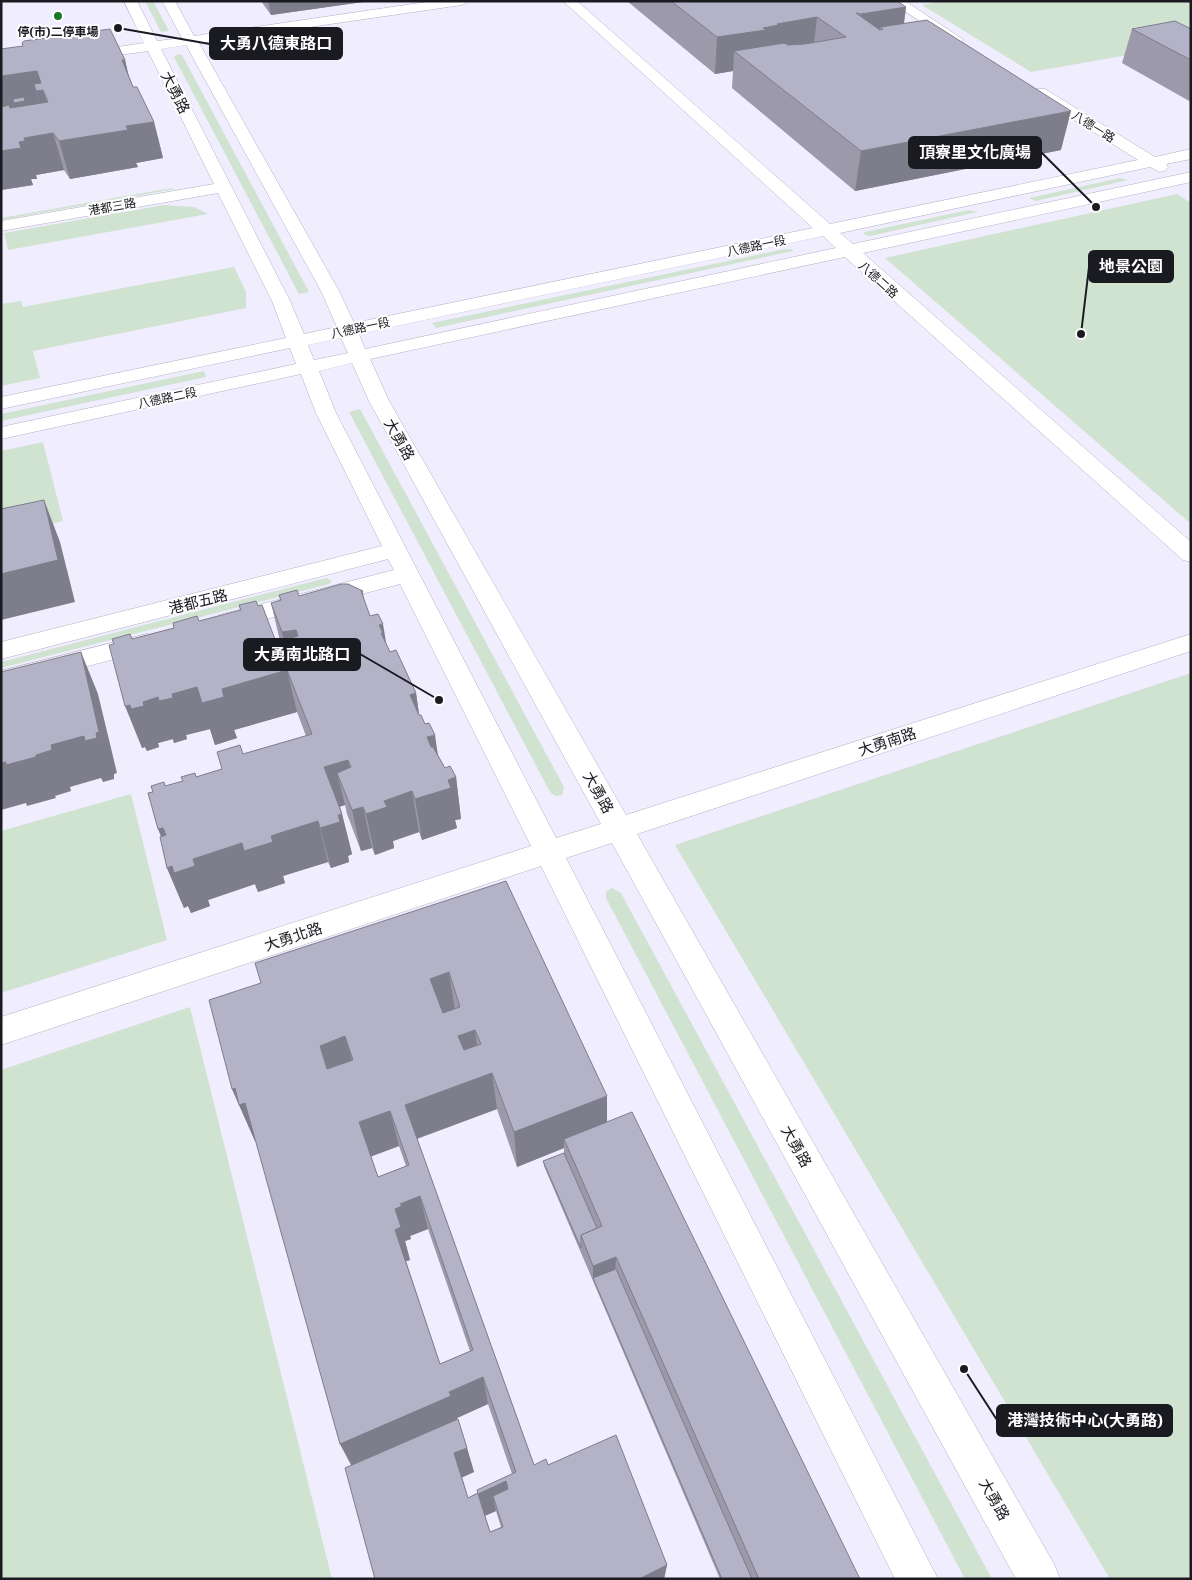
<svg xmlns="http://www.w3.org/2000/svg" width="1192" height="1580" font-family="'Exo 2','Noto Sans TC',sans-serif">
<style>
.green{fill:#d0e2d0}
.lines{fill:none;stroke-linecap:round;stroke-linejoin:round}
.minor-casing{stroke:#b2afc3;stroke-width:1}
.minor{fill:#fff;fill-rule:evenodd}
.wall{fill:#9b99aa;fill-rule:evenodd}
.shaded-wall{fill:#7e7d8b}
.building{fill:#b4b2c6;stroke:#7e7d8b;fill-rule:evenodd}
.poi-dot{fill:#197727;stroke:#fdfdfd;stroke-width:2}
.labels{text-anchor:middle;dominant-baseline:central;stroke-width:4;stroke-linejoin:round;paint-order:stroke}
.far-poi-label{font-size:12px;font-weight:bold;fill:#1a1a21;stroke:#fdfdfd}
.far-street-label{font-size:12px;fill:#1a1a21;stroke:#fdfdfd}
.street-label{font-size:15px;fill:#1a1a21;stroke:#fdfdfd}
.leader{fill:none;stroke:#1a1a21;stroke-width:2}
.callout-dot{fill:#1a1a21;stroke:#fdfdfd;stroke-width:2}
.callout{fill:#1a1a21;stroke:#1a1a21;stroke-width:2}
.callout-label{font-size:16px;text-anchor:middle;font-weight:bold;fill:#fff}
</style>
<rect width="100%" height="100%" fill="#f0eefe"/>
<g class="green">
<polygon points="145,1 153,1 169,31 161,32"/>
<polygon points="944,1 1191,1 1191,44 1031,72 922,5"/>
<polygon points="178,54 182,55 309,292 299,294 174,57"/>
<polygon points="1120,178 1128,180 1036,201 1029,198"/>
<polygon points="171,188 175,189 1,220 1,218"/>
<polygon points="1177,194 1191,203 1191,524 885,258"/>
<polygon points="164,205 194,207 208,214 8,250 4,233"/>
<polygon points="969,210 977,212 870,236 863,234 865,232"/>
<polygon points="785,249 792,249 793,251 436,328 432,323"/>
<polygon points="234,267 246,292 246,308 33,351 40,378 1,386 1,304 21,301 23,307"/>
<polygon points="204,371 206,377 1,421 1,414"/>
<polygon points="360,409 564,787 562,795 555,796 550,792 349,412"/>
<polygon points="43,442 63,521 1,536 1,451"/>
<polygon points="326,578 332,581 329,584 1,668 1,662"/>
<polygon points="1191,673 1191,1579 1110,1579 675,845"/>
<polygon points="131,794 167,940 1,993 1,831"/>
<polygon points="612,888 621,893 992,1579 965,1579 606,898 606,892"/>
<polygon points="190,1007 332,1579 1,1579 1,1070"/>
</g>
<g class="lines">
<g class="minor-casing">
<g id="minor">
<path d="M124 1H137L157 41 182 38 162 1H175L194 36 433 1H468L462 5 199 43 339 291 354 323 813 228 563 1H577L830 224 1138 160 1035 95 1033 92 1035 89H1045L1155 157 1191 149V159L1166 164 1168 167 1166 170 1160 172 1150 167 840 233 853 244 1191 172V182L863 253 1191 542V562L1183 560 845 257 370 359 389 401 626 815 1191 634V651L637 834 1054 1564 1060 1579H1016L612 843 566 858 938 1579H895L541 866 1 1045V1017L531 846 400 584 228 629 219 627 216 621 219 615 394 570 388 559 1 659V642L382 546 316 413 301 374 1 439V427L296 364 290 348 1 409V397L286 338 272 301 218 193 1 231V221L214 184 148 51 84 60 77 56 84 52 144 43ZM186 45 321 291 337 327 304 334 290 301 161 49ZM823 236 836 248 365 349 359 334ZM341 338 348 353 314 360 308 345ZM352 363 369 401 601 824 556 838 336 413 319 371Z"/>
<polygon points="890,1 905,1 964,40 957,44 952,43"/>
<polygon points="147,634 156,636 159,642 156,648 1,689 1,671"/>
</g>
</g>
<use href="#minor" class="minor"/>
</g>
<g class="wall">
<polygon points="261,1 370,1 271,15"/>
<polygon points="627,1 897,1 906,7 904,24 1061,150 855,191 732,88 733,71 715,74"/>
<polygon points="1132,29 1191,29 1191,102 1122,63"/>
<polygon points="1,49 125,60 129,78 133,87 154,122 163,158 136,163 138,167 70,179 64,170 36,175 37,179 31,179 33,185 1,190"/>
<polygon points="363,591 364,600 370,616 390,652 416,693 419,715 438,755 445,768 456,777 461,819 455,820 457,828 422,840 419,832 393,841 394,848 375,855 372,848 361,851 347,814 345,805 340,807 342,814 352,854 348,856 349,862 331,868 328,862 292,873 283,876 285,883 258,892 255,884 208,900 210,906 191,913 188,906 184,908 167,868 161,836 153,792 166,786 222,769 243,754 306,736 297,712 234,730 237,738 215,745 210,729 186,735 187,739 174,743 173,739 158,743 159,747 147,751 145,747 142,748 132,639 174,628 240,611 239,605 276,642 280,641 271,603 280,600 279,595 299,596"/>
<path d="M506 881 607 1122 860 1579H720L544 1166 543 1161 564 1153V1148L517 1167 497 1109 417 1139 534 1465H548L667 1565 664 1579H375L351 1465 340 1444 256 1140 255 1141 232 1089 261 983ZM399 1146 406 1166 378 1177 371 1156ZM428 1229 470 1351 440 1364 406 1261 410 1260 405 1241 411 1239 410 1236ZM488 1404 512 1474 468 1498 462 1477 474 1472 467 1448 457 1418ZM496 1511 501 1527 490 1532 485 1516Z"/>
</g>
<g class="shaded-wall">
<polygon points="268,1 370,1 271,15"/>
<polygon points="906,7 901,43 880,27 878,47 856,50 861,14"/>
<polygon points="817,17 813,53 734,51 733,71 715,74 717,37 763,28 777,24"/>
<polygon points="122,60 125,60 133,95"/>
<polygon points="1,65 5,76 37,71 54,126 47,127 34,84 41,108 28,110 36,136 53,133 64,170 36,175 37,179 31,179 33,185 1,190 1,151 21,148 19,142 25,141 24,138 25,137 13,99 17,111 12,112 13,114 1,116 1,76 5,76"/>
<polygon points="1071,111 1061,150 855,191 861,151"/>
<polygon points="154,122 163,158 136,163 138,167 70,179 59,141 126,126"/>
<polygon points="44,500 60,542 75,602 1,620 1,558"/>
<polygon points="383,624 390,666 379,625"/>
<polygon points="296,630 305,672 292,674 282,632"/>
<polygon points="81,652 98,694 117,773 114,774 114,779 103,782 101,778 70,787 71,791 55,796 56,798 27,806 26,803 1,810 1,756 36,755 51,745"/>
<polygon points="287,670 297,712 234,730 237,738 215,745 210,729 186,735 187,739 174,743 173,739 158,743 159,747 147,751 145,747 142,748 125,706 197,687 222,689"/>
<polygon points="416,693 422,735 410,695"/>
<polygon points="435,735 441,776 427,737"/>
<polygon points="348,760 357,801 337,773 345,805 334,808 324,767"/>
<polygon points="456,777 461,819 455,820 457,828 422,840 415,799 448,780"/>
<polygon points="412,791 419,832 393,841 394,848 375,855 366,814 384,801"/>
<polygon points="363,807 372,848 361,851 352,810"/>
<polygon points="342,814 352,854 348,856 349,862 331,868 320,828 338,815"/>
<polygon points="318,821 328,862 283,876 285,883 258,892 255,884 208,900 210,906 191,913 188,906 184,908 167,868 242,843 271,836"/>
<polygon points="163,828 179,868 174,870 158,829"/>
<polygon points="449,972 455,1011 437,1017 430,979"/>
<polygon points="475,1030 480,1067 464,1073 458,1036"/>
<polygon points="345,1036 356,1074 331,1082 320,1046"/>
<polygon points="492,1073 497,1109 413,1140 405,1105"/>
<polygon points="235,1088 245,1103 260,1139 255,1141 232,1089"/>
<polygon points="607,1096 607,1132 564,1139 564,1148 517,1167 514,1132"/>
<polygon points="390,1111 399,1146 370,1157 359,1122"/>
<polygon points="420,1196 428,1229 410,1236 411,1239 405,1241 410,1260 404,1262 395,1230 395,1209 400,1204"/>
<polygon points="616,1257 615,1273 593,1278 593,1266"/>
<polygon points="483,1377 488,1404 457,1418 458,1422 353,1468 340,1444 449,1392"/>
<polygon points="467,1448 474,1472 461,1478 454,1453"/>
<polygon points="506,1481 511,1504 493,1496 496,1511 484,1516 478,1494"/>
<polygon points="667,1565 664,1579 639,1579"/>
</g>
<g class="building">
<polygon points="671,1 897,1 906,7 861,14 856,13 880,30 883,29 880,27 927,20 1071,111 861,151 734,51 784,43 788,45 805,44 846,37 817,17 777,24 779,25 763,28 766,30 717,37"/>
<polygon points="1175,21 1191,29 1191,60 1132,29"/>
<polygon points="110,29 125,60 122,60 129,77 133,87 137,87 154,122 126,126 128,130 59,141 53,133 24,138 25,141 19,142 21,148 1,151 1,107 9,105 10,108 48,102 43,90 36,91 34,84 41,83 37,71 1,76 1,49 23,46 22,43 24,41"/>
<polygon points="24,97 25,101 14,103 13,99"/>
<polygon points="44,500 58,560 1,574 1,509"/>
<polygon points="341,584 348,584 363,591 361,591 370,616 378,614 383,624 379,625 383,633 381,633 390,652 396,650 416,693 410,695 419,715 421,715 425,724 429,723 435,735 427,737 431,747 433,747 445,768 450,766 456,777 448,780 451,788 415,799 412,791 384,801 387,807 366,814 363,807 352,810 337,773 351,767 348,760 324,767 342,814 338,815 340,822 320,828 318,821 280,833 271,836 273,842 244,851 242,843 193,859 195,866 174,873 172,866 167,868 160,837 166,835 163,828 158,829 148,793 153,792 151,786 164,782 165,786 183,781 181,777 195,773 196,777 222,769 217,752 240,745 243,754 312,734 287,670 222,689 224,697 202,703 197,687 172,694 173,698 159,701 158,697 143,702 144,706 131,709 130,705 125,706 109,645 114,644 112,639 130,634 132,639 174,628 173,623 197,616 199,621 241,610 239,605 256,601 258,606 262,605 276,642 298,636 296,630 282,632 271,603 281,600 279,595 297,590 299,596"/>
<polygon points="81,652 99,732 96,733 97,738 85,741 84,736 51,745 52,750 36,755 36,757 6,765 6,762 1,763 1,672"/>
<path d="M506 881 607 1096 514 1132 492 1073 405 1105 534 1465 546 1459 548 1465 616 1435 667 1565 639 1579H375L345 1468 458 1419 467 1448 454 1453 468 1498 478 1493 477 1490 516 1472 483 1377 449 1392 451 1396 340 1444 245 1103 239 1105 235 1088 232 1089 209 1000 261 983 255 963ZM449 972 460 1007 443 1013 430 979ZM475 1030 481 1044 464 1050 458 1036ZM345 1036 353 1060 327 1069 320 1046ZM390 1111 409 1165 378 1177 359 1122ZM420 1196 473 1350 440 1364 395 1230 401 1227 395 1209 402 1206 400 1204ZM506 1481 508 1489 493 1496 503 1527 490 1532 478 1494Z"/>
<polygon points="632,1112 860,1579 759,1579 616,1257 593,1266 581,1235 602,1226 564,1139"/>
<polygon points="564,1153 597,1228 581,1235 581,1248 543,1161"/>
<polygon points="616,1269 752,1579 722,1579 593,1278"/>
</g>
<circle class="poi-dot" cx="58" cy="16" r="5"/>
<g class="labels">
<g class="far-poi-label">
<text x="58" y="31">停(市)二停車場</text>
</g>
<g class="far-street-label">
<text transform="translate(1094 126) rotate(32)">八德一路</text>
<text transform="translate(112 206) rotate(-10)">港都三路</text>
<text transform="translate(756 245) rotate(-12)">八德路一段</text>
<text transform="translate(879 279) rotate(42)">八德二路</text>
<text transform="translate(360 327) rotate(-12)">八德路一段</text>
<text transform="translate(167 397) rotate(-12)">八德路二段</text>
</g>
<g class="street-label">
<text transform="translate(176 92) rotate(63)">大勇路</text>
<text transform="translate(400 439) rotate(61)">大勇路</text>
<text transform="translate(198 601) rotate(-14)">港都五路</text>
<text transform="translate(887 741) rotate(-18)">大勇南路</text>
<text transform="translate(599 792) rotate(61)">大勇路</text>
<text transform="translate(293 936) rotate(-18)">大勇北路</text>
<text transform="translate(797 1146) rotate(61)">大勇路</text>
<text transform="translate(995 1499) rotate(61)">大勇路</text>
</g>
</g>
<path class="leader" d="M118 28L210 44M1096 207L1041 152M1081 334L1089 267M439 700L360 654M964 1369L997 1420"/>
<g class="callout-dot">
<circle cx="118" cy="28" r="5"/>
<circle cx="1096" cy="207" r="5"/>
<circle cx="1081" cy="334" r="5"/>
<circle cx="439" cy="700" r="5"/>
<circle cx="964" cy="1369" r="5"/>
</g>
<g class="callout">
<rect x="210" y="28" width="132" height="31" rx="5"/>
<rect x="909" y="137" width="132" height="31" rx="5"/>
<rect x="1089" y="251" width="84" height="31" rx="5"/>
<rect x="244" y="639" width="116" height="31" rx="5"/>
<rect x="997" y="1405" width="175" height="31" rx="5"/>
</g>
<g class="callout-label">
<text x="276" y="49">大勇八德東路口</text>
<text x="975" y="158">頂寮里文化廣場</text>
<text x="1131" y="272">地景公園</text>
<text x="302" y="660">大勇南北路口</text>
<text x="1085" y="1426">港灣技術中心(大勇路)</text>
</g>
<rect width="1192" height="1580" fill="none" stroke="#1a1a21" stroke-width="5"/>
</svg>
